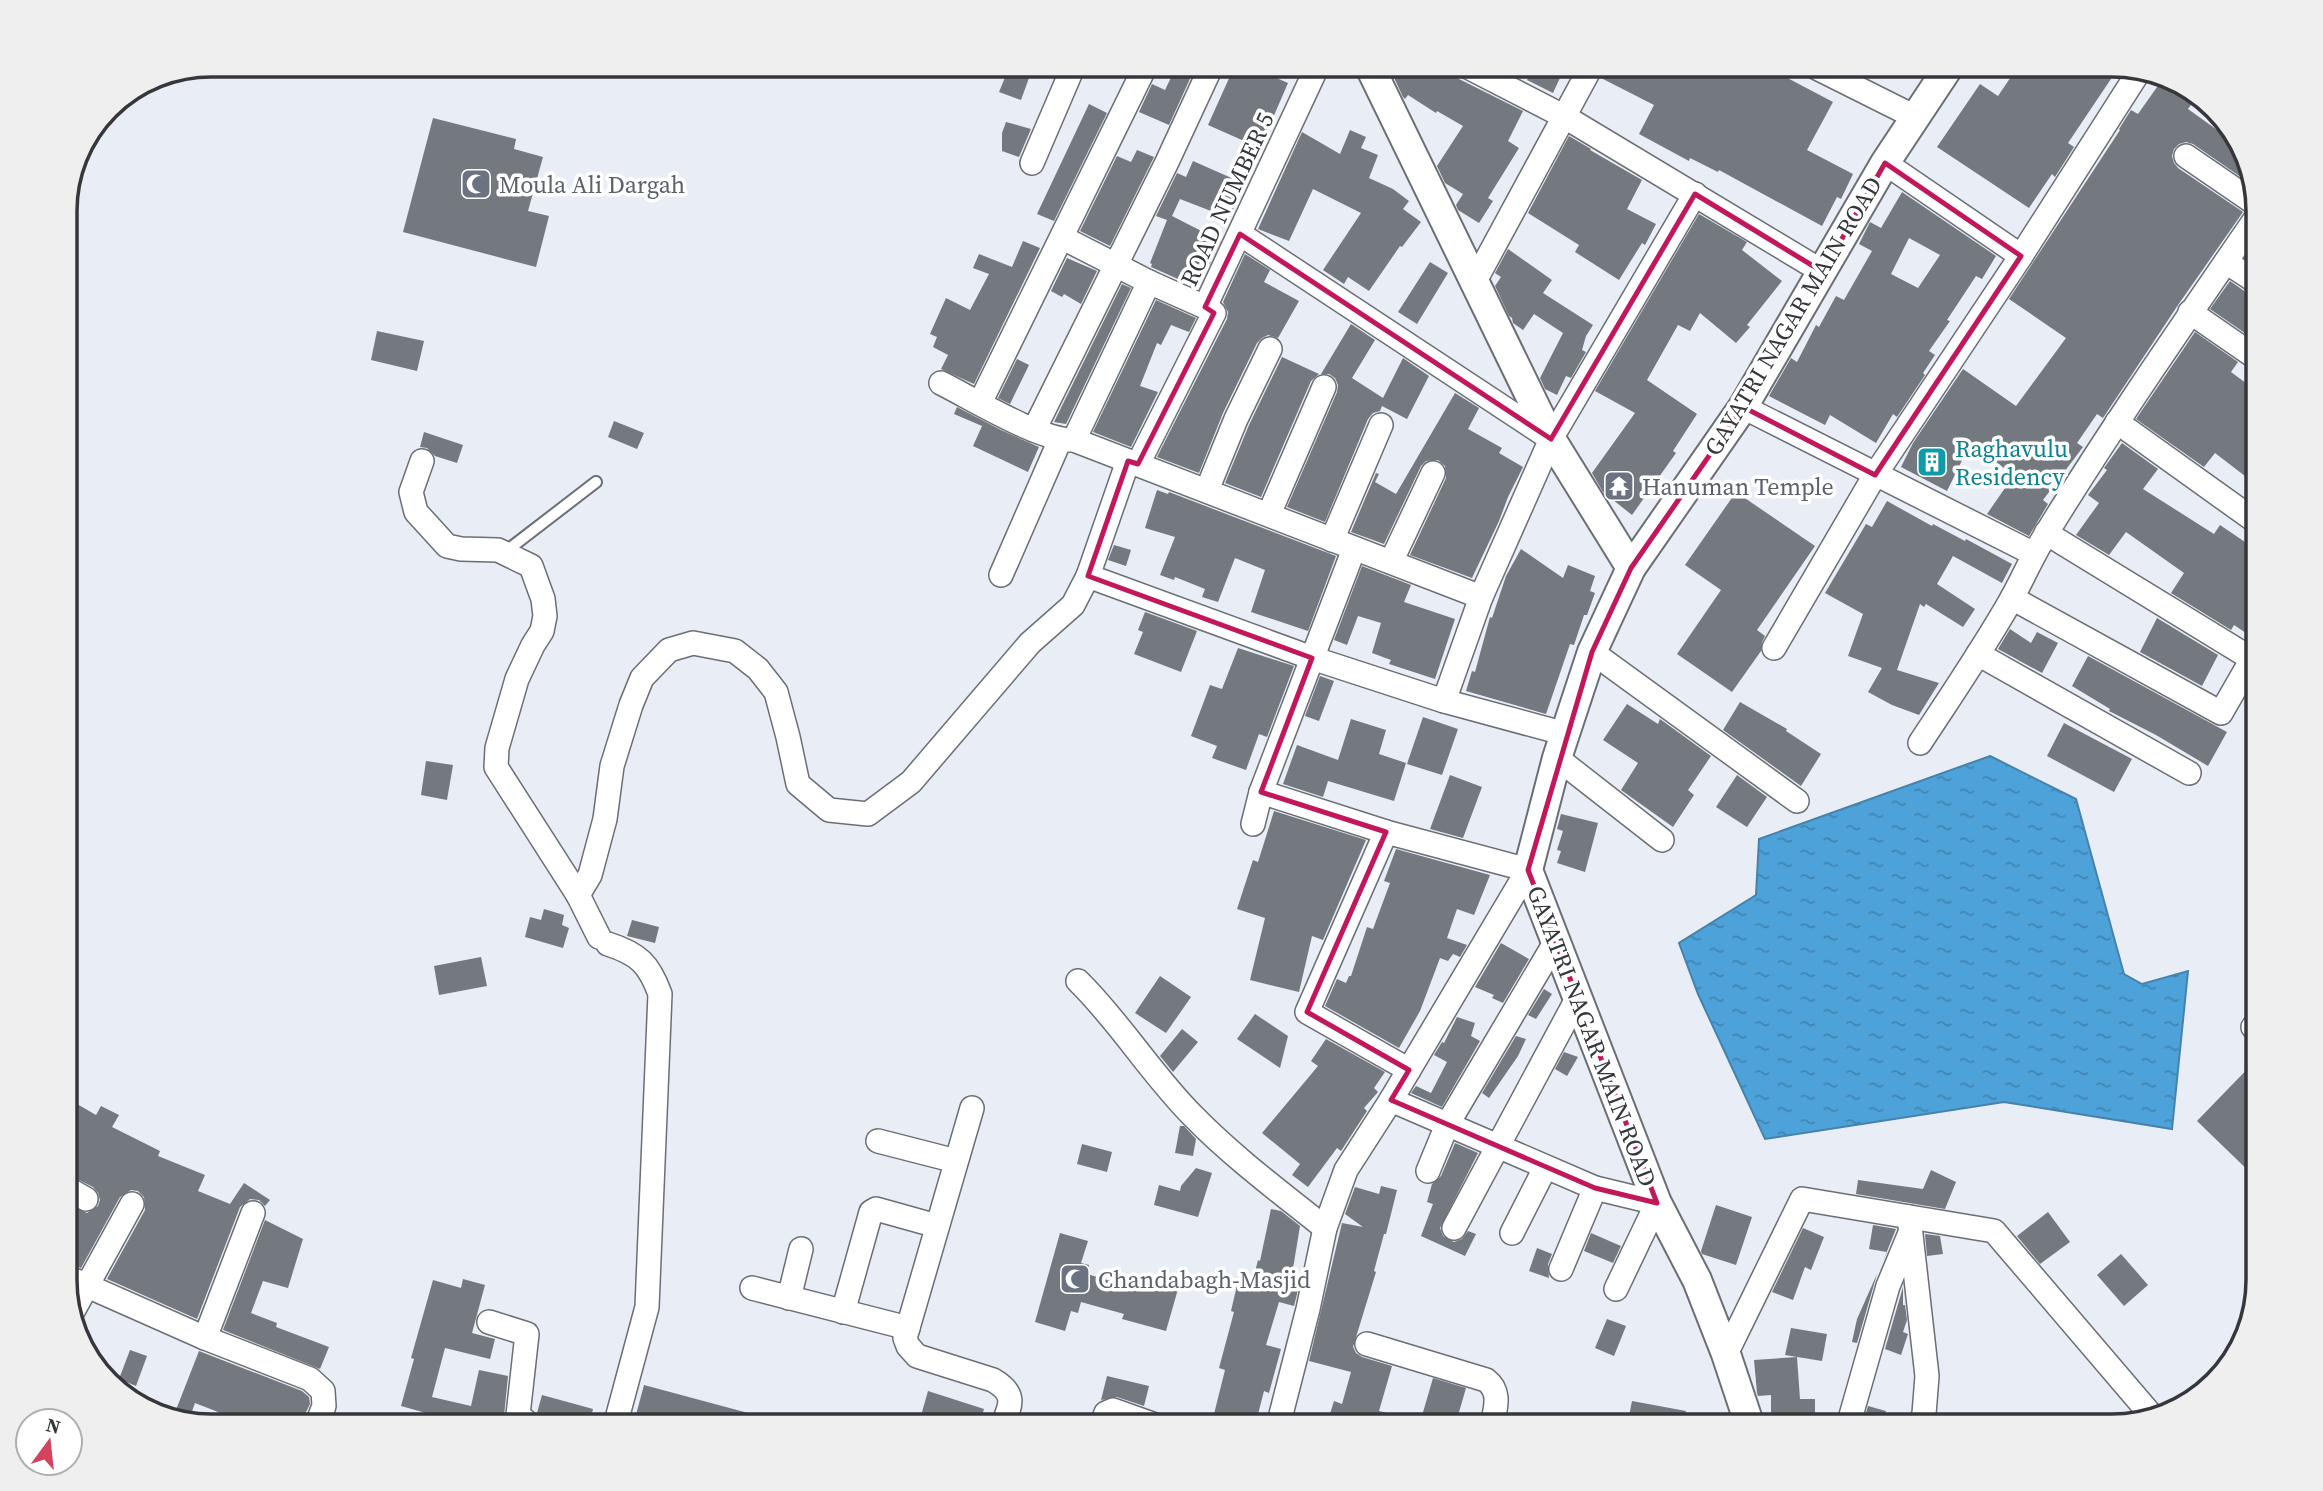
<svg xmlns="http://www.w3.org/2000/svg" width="2323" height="1491" font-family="'Source Serif 4',serif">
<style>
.water{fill:url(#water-ripples);stroke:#4682aa;stroke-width:2}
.building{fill:#747980;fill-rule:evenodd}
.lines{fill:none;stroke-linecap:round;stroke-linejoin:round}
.service-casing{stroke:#6a6f76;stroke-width:14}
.minor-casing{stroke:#6a6f76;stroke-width:26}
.tertiary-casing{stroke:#6a6f76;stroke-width:32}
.service{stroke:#fff;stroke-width:10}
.minor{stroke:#fff;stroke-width:23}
.tertiary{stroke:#fff;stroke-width:28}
.marked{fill:none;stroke:#c2185b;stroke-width:5;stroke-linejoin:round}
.labels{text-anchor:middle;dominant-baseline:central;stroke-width:7;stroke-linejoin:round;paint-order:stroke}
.worship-label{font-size:24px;fill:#5b616d;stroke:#fff;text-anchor:start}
.street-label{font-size:24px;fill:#35373b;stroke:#fff}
.culture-label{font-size:24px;fill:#0d838f;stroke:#fff;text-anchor:start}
.rim{fill:none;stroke:#35373b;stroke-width:3.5}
</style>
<defs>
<pattern id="water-ripples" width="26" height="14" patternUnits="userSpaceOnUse" patternTransform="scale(1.75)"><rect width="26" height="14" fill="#4da2d9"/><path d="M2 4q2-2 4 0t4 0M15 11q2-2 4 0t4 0" fill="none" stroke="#4185b1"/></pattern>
</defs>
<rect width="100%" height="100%" fill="#e8edf6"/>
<polygon class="water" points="1990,756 2076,799 2124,974 2142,984 2188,971 2172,1129 2004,1102 1765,1139 1698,994 1679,943 1756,895 1759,839"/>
<g class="building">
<polygon points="1177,65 1184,65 1194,70 1169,125 1139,112 1152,84 1165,90"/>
<polygon points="1235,65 1277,65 1272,76 1288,83 1260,148 1208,125"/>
<polygon points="1393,65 1444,65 1441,70 1523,111 1508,141 1519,148 1488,198 1493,201 1479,223 1458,210 1456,205 1463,194 1445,183 1437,166 1463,126 1437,111 1436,113 1408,95 1405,99 1403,97 1390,69"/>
<polygon points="1535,65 1566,65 1553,93 1527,80"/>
<polygon points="1608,65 1759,65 1777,75 1778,73 1833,102 1807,150 1853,174 1841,199 1837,197 1822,226 1719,170 1718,172 1690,158 1689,161 1639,134 1654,105 1601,78"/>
<polygon points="2019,65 2112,65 2119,67 2068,143 2074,147 2055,177 2052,174 2029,208 1937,147 1980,84 1998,96"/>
<polygon points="1008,70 1029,78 1021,100 999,92"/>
<polygon points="2162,80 2193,89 2198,95 2188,109 2220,132 2223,128 2239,139 2251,184 2193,144 2186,142 2179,144 2174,149 2172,156 2174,163 2178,168 2243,212 2178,305 2103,418 2097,414 2077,443 2083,447 2043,500 2048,504 2029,536 1987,514 2014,475 1970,444 1947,491 1901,467 1913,443 1963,369 2016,406 2066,338 2009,299 2120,130 2119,129 2131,110 2138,114"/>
<polygon points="1089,104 1107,113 1054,221 1037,214"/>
<polygon points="433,118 516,139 514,149 543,157 528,211 549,216 536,267 403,232"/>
<polygon points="1006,122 1031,129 1019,157 1002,151 1002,133"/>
<polygon points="1350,130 1366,137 1361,148 1378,155 1369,178 1393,189 1409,201 1403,209 1421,222 1402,247 1400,246 1369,291 1348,277 1344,284 1323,270 1361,213 1313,189 1289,241 1258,229 1302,132 1340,154"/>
<polygon points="1569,136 1591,149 1590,150 1642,180 1627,209 1656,224 1645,245 1642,243 1619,280 1575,252 1579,245 1528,213"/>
<polygon points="1137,150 1154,157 1110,246 1080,231 1117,156 1131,162"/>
<polygon points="1193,161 1245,184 1229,218 1180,199 1172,216 1221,241 1209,266 1200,262 1189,284 1151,267 1152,264 1150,263 1167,220 1156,216 1177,173 1186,177"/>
<path d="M1902 192 1996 256 1982 279 1976 276 1947 320 1950 321 1929 351 1935 355 1923 373 1925 375 1897 417 1893 414 1876 443 1830 415 1825 425 1769 396 1791 358 1797 362 1816 325 1819 327 1836 296 1844 300 1872 251 1859 244 1870 222 1881 228ZM1909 238 1940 255 1918 288 1891 274Z"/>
<polygon points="1699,214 1747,242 1742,250 1782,281 1747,325 1750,327 1736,343 1700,313 1690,331 1678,325 1647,380 1697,414 1673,451 1676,453 1632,515 1603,492 1592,473 1635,413 1595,391"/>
<polygon points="1023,241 1040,248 974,384 941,369 948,355 933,347 937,337 930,334 946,298 970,310 989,274 973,268 979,254 1012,267"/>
<polygon points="1508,249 1552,280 1543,293 1593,325 1586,336 1582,350 1586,352 1571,378 1566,376 1557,395 1545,389 1540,378 1563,333 1534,314 1523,330 1513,323 1512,318 1509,316 1495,286 1501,277 1495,273"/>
<polygon points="1245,254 1270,270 1264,282 1299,301 1278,338 1268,335 1262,338 1257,343 1223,413 1199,473 1157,457 1227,319 1228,312 1223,302"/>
<polygon points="1067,258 1097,271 1081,304 1064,294 1062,297 1051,291"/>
<polygon points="1430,262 1448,273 1417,324 1398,312"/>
<polygon points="2230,281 2250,295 2258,297 2258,335 2255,340 2210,309"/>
<polygon points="1122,284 1131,288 1066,424 1054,422"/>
<polygon points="1156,300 1196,318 1189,332 1171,325 1161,345 1157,343 1140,386 1158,392 1131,447 1093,432"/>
<polygon points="1351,324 1375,340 1352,378 1383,398 1403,358 1429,376 1407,419 1382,406 1380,411 1373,413 1368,419 1325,522 1287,507 1337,392 1338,385 1335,378 1329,374 1321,374"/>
<polygon points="377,331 424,341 417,371 371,360"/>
<polygon points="2195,332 2238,362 2231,372 2258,392 2258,486 2215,453 2204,467 2136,419"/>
<polygon points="1282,357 1319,374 1311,381 1261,497 1225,483 1249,425"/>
<polygon points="1017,359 1029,365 1010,404 998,398"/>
<polygon points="1455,393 1479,408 1468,429 1502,448 1499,453 1523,467 1508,497 1499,521 1472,578 1410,555 1446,478 1445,466 1438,460 1426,461 1421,466 1384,544 1351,532 1376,473 1379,474 1375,482 1396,494"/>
<polygon points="957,407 1001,430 1039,447 1028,472 973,446 982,426 954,414"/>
<polygon points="614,421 644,433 637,449 608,437"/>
<polygon points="424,432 463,445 457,463 435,456 427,448 420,447"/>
<polygon points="2122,443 2158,469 2143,489 2214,534 2220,525 2248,544 2254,536 2258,537 2258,641 2234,625 2231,630 2171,593 2184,573 2126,532 2109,555 2076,535 2099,503 2088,495 2107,470 2104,468"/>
<polygon points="1157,490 1168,494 1169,492 1336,556 1308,631 1251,612 1265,570 1235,558 1218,602 1202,597 1205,589 1175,577 1174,580 1160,575 1175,537 1145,528"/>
<polygon points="1736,492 1815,546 1757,630 1765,636 1762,642 1761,651 1732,692 1677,654 1721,590 1685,565"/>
<polygon points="1887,501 1932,526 1933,524 1965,541 1966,539 2012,564 2002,583 1953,556 1937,584 1975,609 1963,627 1926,604 1924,607 1920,604 1897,670 1939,683 1919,715 1892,705 1868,692 1882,668 1848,656 1863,614 1825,593 1866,524 1872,527"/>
<polygon points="1114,545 1131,550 1126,566 1108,560"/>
<polygon points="1521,549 1563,578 1568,565 1595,576 1590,591 1595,593 1587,615 1584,615 1574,645 1570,644 1546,714 1466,691 1472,671 1475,672 1490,617 1492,618 1506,576"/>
<polygon points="1362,566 1411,585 1404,602 1455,619 1435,679 1389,664 1391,660 1372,653 1381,623 1358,616 1347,645 1334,640"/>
<polygon points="1145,612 1197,631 1181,672 1134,654 1143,632 1138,630"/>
<polygon points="2157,618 2218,655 2202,686 2140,652"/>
<polygon points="2010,629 2031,643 2037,632 2058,643 2042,673 1998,649"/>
<polygon points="1238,648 1294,666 1267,737 1259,734 1246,770 1212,758 1217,746 1191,736 1210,685 1222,689"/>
<polygon points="2088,656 2227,732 2208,766 2156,735 2109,711 2110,709 2072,686"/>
<polygon points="1320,676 1334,681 1319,721 1305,716"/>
<polygon points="1740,702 1787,729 1786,731 1821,754 1801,786 1723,730"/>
<polygon points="1627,704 1658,724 1660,719 1711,756 1688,790 1694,795 1673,827 1621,790 1638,763 1603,740"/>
<polygon points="1423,717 1458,729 1442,775 1407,764"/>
<polygon points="1351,719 1386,730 1379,754 1406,763 1394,801 1328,781 1323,797 1283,784 1297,745 1338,760"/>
<polygon points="2064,723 2132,759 2114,792 2047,756"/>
<polygon points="426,761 453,765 447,800 421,795"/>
<polygon points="1450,775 1482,787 1463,838 1430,829"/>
<polygon points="1737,775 1767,797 1747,827 1716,807"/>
<polygon points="1274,811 1366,840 1323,940 1312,936 1299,992 1250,980 1265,918 1237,909 1253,860 1258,862"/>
<polygon points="1561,814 1598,823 1585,872 1557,863 1561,851 1557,850 1563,831 1557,829"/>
<polygon points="1396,849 1490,875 1474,915 1457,909 1447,938 1467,945 1460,957 1453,954 1448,961 1440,958 1420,1011 1399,1048 1325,1006 1337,979 1346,983 1349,976 1351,976 1367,927 1373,929 1390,883 1384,881"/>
<polygon points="544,909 564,915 562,925 569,928 563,948 525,937 530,917 541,920"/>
<polygon points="632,920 659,927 655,943 627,936"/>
<polygon points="1501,943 1529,959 1503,1003 1492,998 1494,995 1475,987"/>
<polygon points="481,957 487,986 439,995 434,966"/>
<polygon points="1160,976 1191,997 1166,1033 1135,1013"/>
<polygon points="1544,989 1552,994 1536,1019 1528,1015"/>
<polygon points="1255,1014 1288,1036 1280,1068 1237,1039"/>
<polygon points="1457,1017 1475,1023 1471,1036 1480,1041 1442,1107 1411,1093 1416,1086 1431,1093 1447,1062 1434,1055 1442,1042 1444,1043"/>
<polygon points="1182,1029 1198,1042 1173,1072 1160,1056"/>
<polygon points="1516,1036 1526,1039 1518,1056 1489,1098 1482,1093"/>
<polygon points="1326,1039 1385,1072 1374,1088 1378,1092 1364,1108 1367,1111 1341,1151 1337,1148 1308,1187 1292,1175 1300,1164 1262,1133 1318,1066 1311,1061"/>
<polygon points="1564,1052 1578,1057 1567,1076 1555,1069"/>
<polygon points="2258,1058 2258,1118 2245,1132 2258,1144 2258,1180 2197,1121"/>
<polygon points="65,1097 96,1115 101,1106 119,1115 112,1127 160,1151 158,1156 205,1175 198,1191 230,1204 244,1183 270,1200 265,1206 259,1200 250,1199 240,1207 197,1319 107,1279 145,1210 144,1197 138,1191 131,1190 120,1197 81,1268 65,1262 65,1203 87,1213 98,1206 100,1200 98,1193 93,1187 65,1173"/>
<polygon points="1180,1126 1184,1126 1196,1139 1193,1156 1175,1153"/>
<polygon points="1455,1143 1478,1153 1440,1228 1443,1236 1454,1242 1462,1239 1468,1231 1476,1234 1465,1256 1421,1236 1433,1204 1427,1202 1432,1184 1441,1176"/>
<polygon points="1082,1144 1112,1152 1107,1172 1077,1164"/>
<polygon points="1196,1168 1212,1173 1198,1217 1154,1205 1159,1185 1180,1191 1181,1186"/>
<polygon points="1931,1170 1956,1182 1945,1209 1856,1194 1858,1180 1923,1189"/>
<polygon points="1381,1186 1397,1190 1386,1234 1384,1234 1374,1271 1376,1272 1353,1347 1356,1353 1362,1357 1392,1366 1379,1411 1417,1420 1416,1426 1376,1426 1347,1419 1345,1425 1328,1420 1334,1401 1342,1404 1351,1372 1309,1361 1342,1223 1363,1227 1345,1214 1355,1187 1379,1194"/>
<polygon points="1716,1205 1752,1217 1736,1265 1702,1254 1701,1251"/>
<polygon points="1271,1209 1281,1211 1300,1226 1290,1287 1298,1290 1294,1306 1279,1302 1266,1345 1281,1349 1269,1393 1264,1391 1255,1426 1211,1426 1225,1370 1219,1368 1234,1312 1231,1311 1238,1281 1252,1284 1258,1260 1260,1261"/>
<polygon points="2048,1212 2070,1242 2040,1264 2017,1236"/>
<polygon points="265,1220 303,1239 288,1288 263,1281 251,1313 277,1323 276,1327 329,1347 320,1369 223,1330"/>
<polygon points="1873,1225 1896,1229 1883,1261 1887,1252 1869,1249"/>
<polygon points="1803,1228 1824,1237 1811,1270 1805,1267 1793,1300 1772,1292"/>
<polygon points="1060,1233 1088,1241 1081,1263 1089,1265 1087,1274 1131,1287 1134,1277 1178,1289 1166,1331 1122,1319 1124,1314 1081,1302 1078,1313 1071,1311 1065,1331 1035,1322"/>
<polygon points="1591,1233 1621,1246 1613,1263 1584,1251"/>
<polygon points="1925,1234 1940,1236 1943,1254 1927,1256"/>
<polygon points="1537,1248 1552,1254 1548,1264 1549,1278 1529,1271"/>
<polygon points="2121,1254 2148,1285 2124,1306 2097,1275"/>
<polygon points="1877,1274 1857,1343 1852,1342 1857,1319"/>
<polygon points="463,1279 485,1285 472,1333 495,1339 490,1359 445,1348 432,1397 471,1406 479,1370 508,1376 503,1426 472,1426 401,1406 414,1359 411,1358 433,1280 461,1288"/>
<polygon points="1903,1287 1903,1305 1905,1305 1907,1320 1903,1332 1908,1334 1901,1355 1885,1349"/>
<polygon points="1607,1319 1626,1326 1614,1356 1595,1348"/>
<polygon points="1791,1328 1827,1334 1822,1361 1785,1355"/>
<polygon points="130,1350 147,1356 136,1386 119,1379"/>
<polygon points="199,1351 302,1391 309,1397 310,1404 303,1418 299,1416 295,1426 245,1426 246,1423 195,1403 189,1420 174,1415"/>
<polygon points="1797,1357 1800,1399 1815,1399 1815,1426 1784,1426 1785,1418 1771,1418 1771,1395 1758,1396 1757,1393 1754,1360"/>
<polygon points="1107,1376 1149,1386 1144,1406 1117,1397 1101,1400"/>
<polygon points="1433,1378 1466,1388 1455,1426 1419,1426"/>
<polygon points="644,1385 778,1421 778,1426 633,1426"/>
<polygon points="928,1391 984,1409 979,1426 918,1426"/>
<polygon points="542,1395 593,1409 589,1426 545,1426 544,1421 537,1413"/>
<polygon points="1632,1401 1686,1411 1683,1426 1627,1426"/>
<polygon points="1868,1406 1886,1411 1882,1426 1862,1426"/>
</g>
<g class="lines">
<g class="service-casing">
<polyline id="service" points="505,552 596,482"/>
</g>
<g class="minor-casing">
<g id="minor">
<polyline points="1464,65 1565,117 1823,272"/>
<polyline points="1811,65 1915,117"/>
<polyline points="2186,156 2256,204"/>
<polyline points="1032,163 1074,65"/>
<polyline points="1885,163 2021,256"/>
<polyline points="1240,234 1551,439"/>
<polyline points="1063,238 1149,282 1205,307"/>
<polyline points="2226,262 2258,283"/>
<polyline points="1475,281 1592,65"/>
<polyline points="2190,312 2258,359"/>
<path d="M941 383C973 399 1041 441 1074 440L1481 597"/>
<polyline points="980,403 1146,65"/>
<polyline points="1743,407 2034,554"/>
<polyline points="2117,422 2258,523"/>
<polyline points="1034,430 1167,162 1212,65"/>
<polyline points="1074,440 1149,282"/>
<polyline points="422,461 411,492 416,512 447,546 461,549 498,550 531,566 543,599 545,616 542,631 533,645 517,679 497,748 496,767 578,895 599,937"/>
<polyline points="1128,461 1088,576 1312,658 1444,701 1566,734"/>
<polyline points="1138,464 1214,313 1205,307 1318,65"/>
<polyline points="1207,490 1236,419 1270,349"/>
<polyline points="1269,514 1324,387"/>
<polyline points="1332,540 1381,425"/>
<polyline points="1391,562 1433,473"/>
<polyline points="1001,575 1060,440"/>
<polyline points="2012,598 2221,713 2252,659 2046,533"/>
<polyline points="1774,648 1875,475 2021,256 2138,73"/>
<polyline points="1592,652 1797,801"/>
<polyline points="1978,654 2189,773"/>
<polyline points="1444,701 1481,597 1551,439 1695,194"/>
<path d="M1920 743C1951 696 1983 649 2011 600 2023 578 2033 555 2046 534 2113 425 2186 320 2258 215"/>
<polyline points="1557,758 1662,840"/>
<polyline points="1261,792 1386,832 1528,870 1391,1100 1346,1170 1325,1228 1308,1309 1278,1426"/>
<polyline points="1253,824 1261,792 1354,549"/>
<polyline points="1386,832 1307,1012 1409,1070"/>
<polyline points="578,895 590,875 605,819 612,766 631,705 642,678 669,650 693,643 735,651 758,669 776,692 788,737 798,784 829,810 868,814 911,782 1030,643 1073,605 1088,576"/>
<path d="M608 944C639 954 649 964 660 994L647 1307 615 1426"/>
<path d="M1078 981C1120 1022 1151 1074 1193 1116 1233 1157 1280 1192 1325 1228"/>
<polyline points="2253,1027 2258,1031"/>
<polyline points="1391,1100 1595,1188 1657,1203 1616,1289"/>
<path d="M972 1108 905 1338 908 1346 917 1356 993 1380C1017 1394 1011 1405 1002 1426"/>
<polyline points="878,1141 956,1161"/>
<polyline points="1428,1171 1447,1125 1556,941"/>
<polyline points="65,1187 86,1199"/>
<polyline points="1909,1217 1927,1376 1924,1414 1919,1426"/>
<polyline points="1454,1228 1578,997"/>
<polyline points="1512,1233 1545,1168"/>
<polyline points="1561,1269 1595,1188"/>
<polyline points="65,1276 205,1338 310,1379 323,1391 324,1406 316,1426"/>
<polyline points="752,1288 908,1328"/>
<polyline points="789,1298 801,1249"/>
<polyline points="843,1312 871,1212 876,1209 937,1226"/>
<polyline points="72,1313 132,1204"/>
<polyline points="489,1322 527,1334 518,1415 531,1426"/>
<polyline points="205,1338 253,1213"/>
<path d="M1367 1344 1486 1380C1502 1392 1495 1409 1492 1426"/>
<polyline points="1726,1354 1802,1199 1994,1231 2152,1416"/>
<polyline points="1101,1426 1106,1413 1113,1410 1158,1426"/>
<polyline points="1848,1426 1888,1286 1910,1233"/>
</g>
</g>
<g class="tertiary-casing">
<g id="tertiary">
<polyline points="1369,65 1551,439 1631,568"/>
<polyline points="1750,1426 1726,1354 1697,1280 1657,1203 1528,870 1557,758 1592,652 1631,568 1743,407 1885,163 1950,65"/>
</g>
</g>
<use href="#service" class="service"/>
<use href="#minor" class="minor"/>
<use href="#tertiary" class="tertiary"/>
</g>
<path class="marked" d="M1885 163 2021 256 1875 475 1743 407 1631 568 1592 652 1528 870 1657 1203 1595 1188 1391 1100 1409 1070 1307 1012 1386 832 1261 792 1312 658 1088 576 1128 461 1138 464 1214 313 1205 307 1240 234 1551 439 1695 194 1823 272Z"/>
<defs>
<g id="mosque-square" transform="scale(1.575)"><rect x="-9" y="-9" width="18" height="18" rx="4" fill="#6b7280" stroke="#fff"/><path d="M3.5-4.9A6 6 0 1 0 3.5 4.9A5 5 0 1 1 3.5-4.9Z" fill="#fff"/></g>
<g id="building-square" transform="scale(1.575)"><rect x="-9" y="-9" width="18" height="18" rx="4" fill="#0f9aa8" stroke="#fff"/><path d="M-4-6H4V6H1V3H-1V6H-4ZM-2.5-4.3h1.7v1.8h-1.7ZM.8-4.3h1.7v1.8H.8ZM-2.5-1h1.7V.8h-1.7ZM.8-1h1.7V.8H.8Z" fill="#fff"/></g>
<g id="temple-square" transform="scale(1.575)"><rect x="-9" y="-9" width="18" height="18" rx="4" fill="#6b7280" stroke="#fff"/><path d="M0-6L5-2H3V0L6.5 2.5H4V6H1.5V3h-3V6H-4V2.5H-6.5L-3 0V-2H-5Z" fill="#fff"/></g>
</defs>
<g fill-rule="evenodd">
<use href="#mosque-square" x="476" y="184"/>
<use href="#building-square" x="1932" y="462"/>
<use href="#temple-square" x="1619" y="486"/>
<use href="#mosque-square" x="1075" y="1279"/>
</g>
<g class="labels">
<g class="worship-label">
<text x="499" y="184">Moula Ali Dargah</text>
<text x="1642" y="486">Hanuman Temple</text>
<text x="1098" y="1279">Chandabagh-Masjid</text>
</g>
<g class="street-label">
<text transform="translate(1227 199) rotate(-65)">ROAD NUMBER 5</text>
<text transform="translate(1793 316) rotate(-59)">GAYATRI NAGAR MAIN ROAD</text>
<text transform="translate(1592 1036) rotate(69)">GAYATRI NAGAR MAIN ROAD</text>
</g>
<g class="culture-label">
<text x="1955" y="448">Raghavulu<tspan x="1955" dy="28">Residency</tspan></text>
</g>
</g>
<path d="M0 0H2323V1491H0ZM211 77H2112A134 134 0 0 1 2246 211V1280A134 134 0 0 1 2112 1414H211A134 134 0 0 1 77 1280V211A134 134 0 0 1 211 77Z" fill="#efefef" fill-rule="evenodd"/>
<path class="rim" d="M211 77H2112A134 134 0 0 1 2246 211V1280A134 134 0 0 1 2112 1414H211A134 134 0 0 1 77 1280V211A134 134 0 0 1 211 77Z"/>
<g transform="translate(49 1442) rotate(15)"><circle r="33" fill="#ffffff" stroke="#aeafb1" stroke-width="2"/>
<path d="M0-5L12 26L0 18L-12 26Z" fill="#d3435e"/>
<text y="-10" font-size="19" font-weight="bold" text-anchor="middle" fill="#35373b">N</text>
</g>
</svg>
